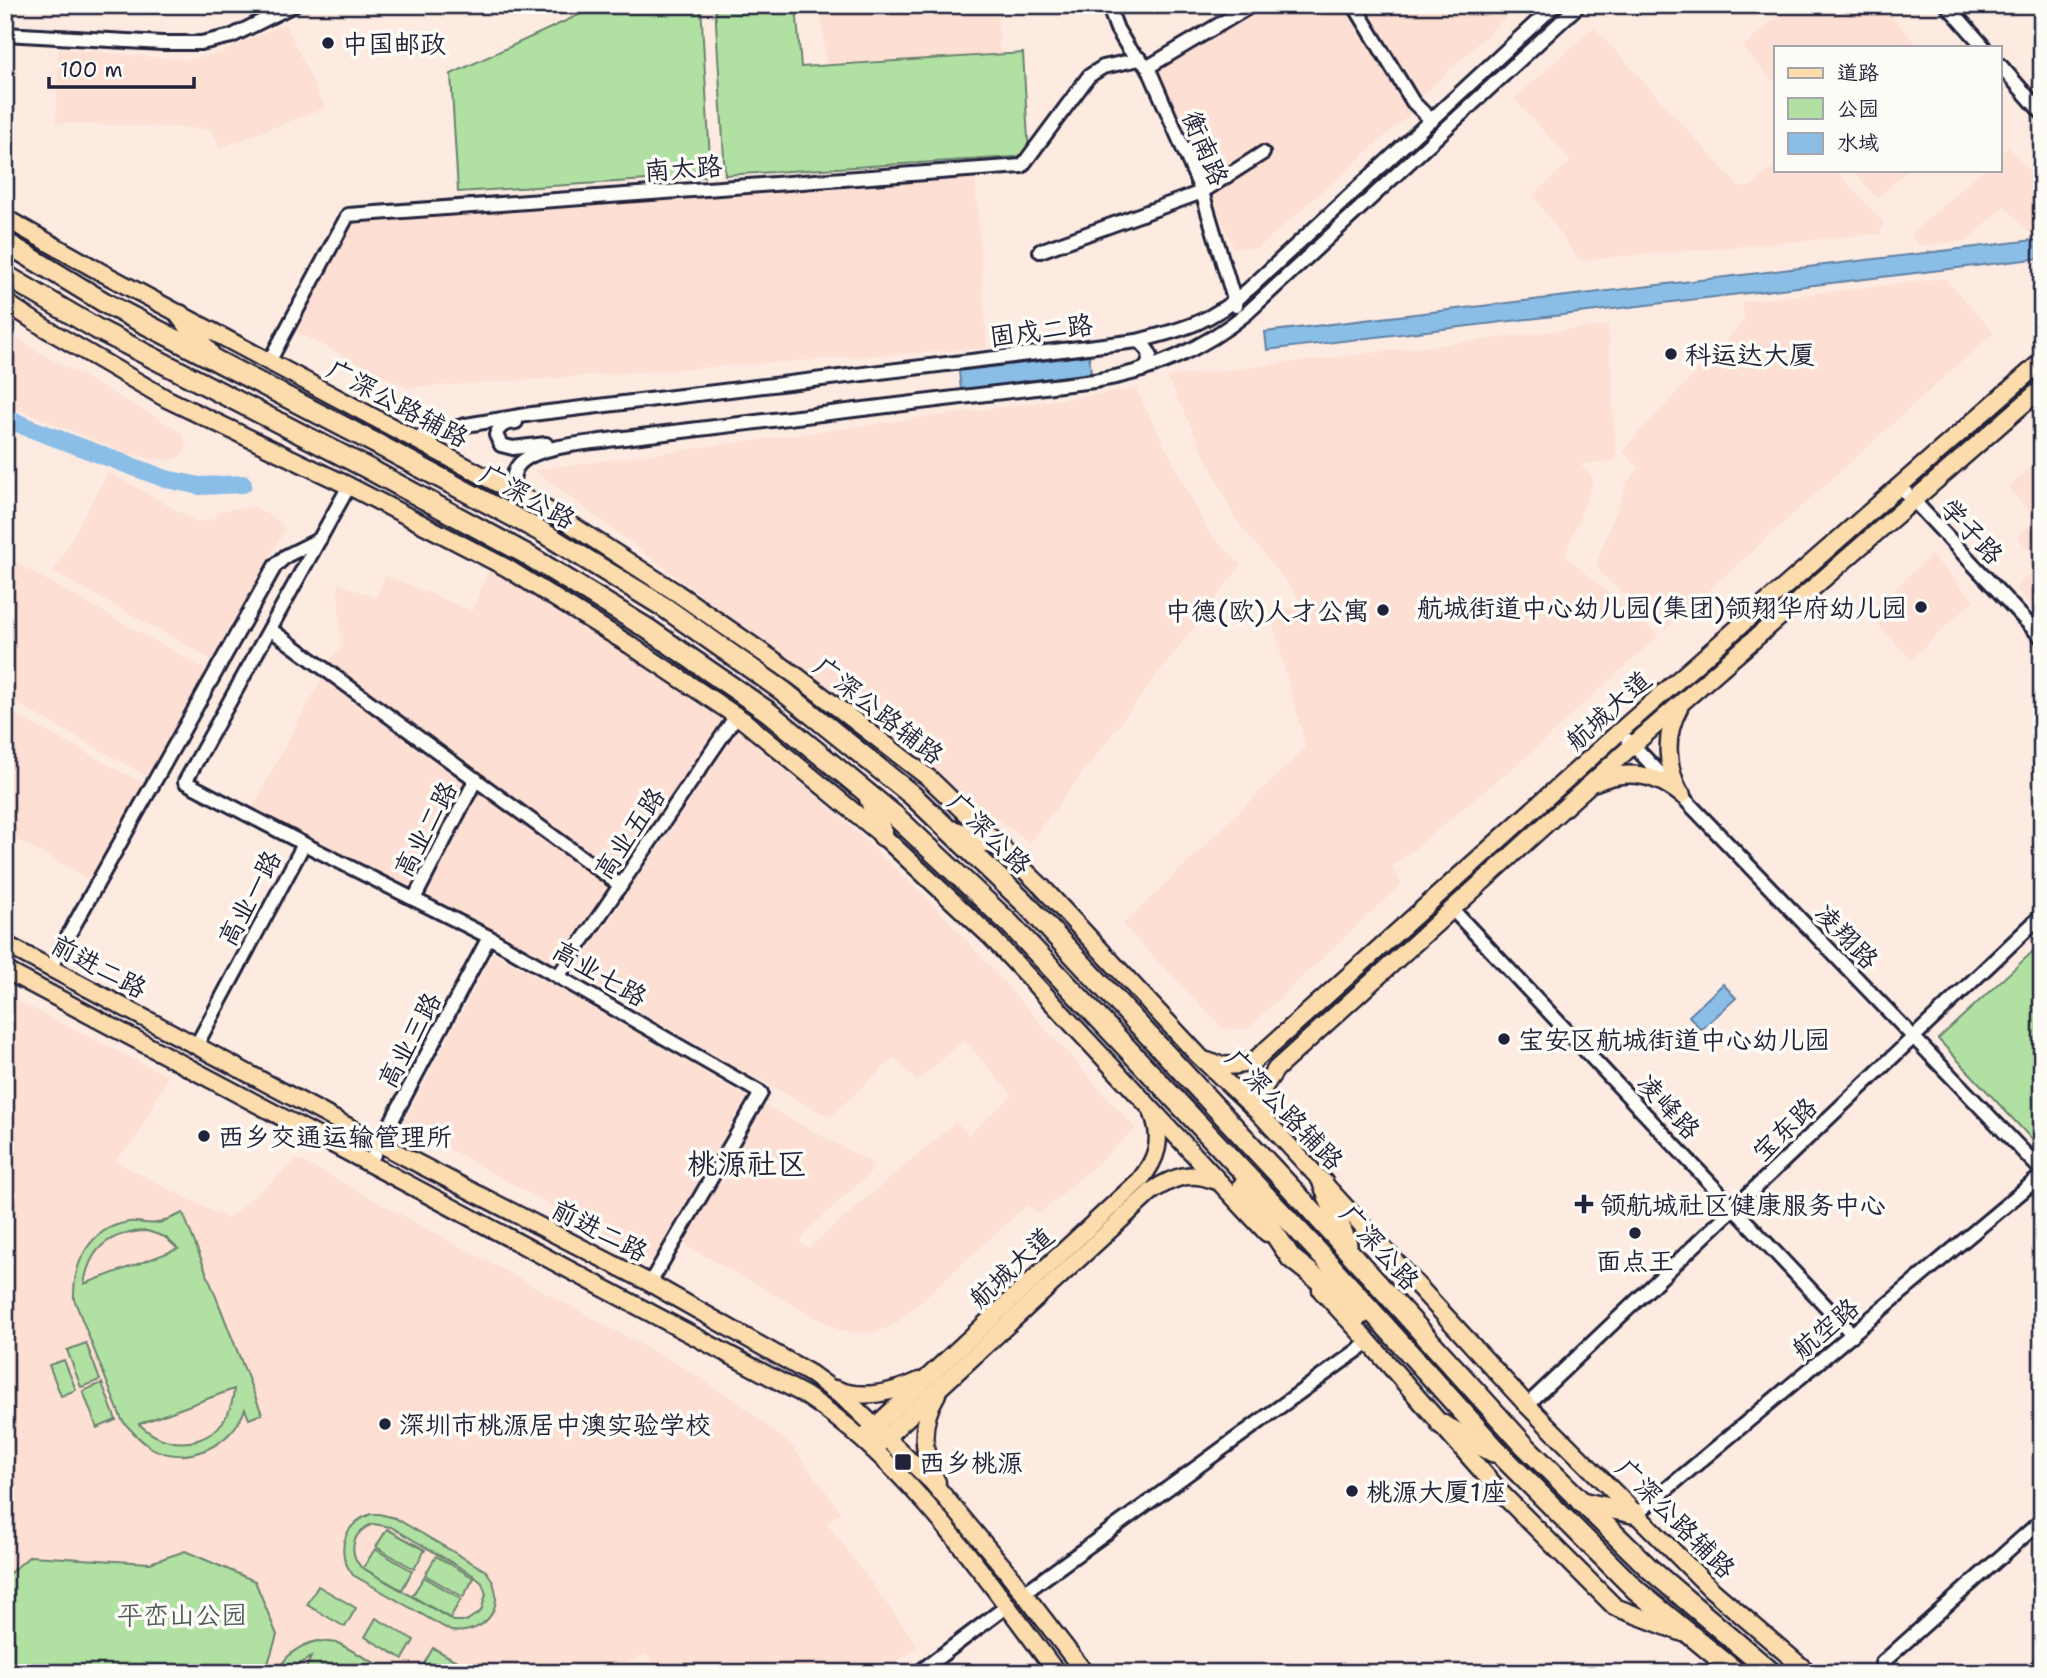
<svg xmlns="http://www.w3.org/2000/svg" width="2047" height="1678" font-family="'Shantell Sans','LXGW WenKai TC',sans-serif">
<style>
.built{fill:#fddfd3}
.green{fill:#b0e1a2;stroke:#69826e;stroke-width:2;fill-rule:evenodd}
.water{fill:#8bbee7;stroke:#6180a2;stroke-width:2}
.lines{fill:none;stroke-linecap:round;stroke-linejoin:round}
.river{stroke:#8bbee7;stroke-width:18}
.minor-casing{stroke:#22223b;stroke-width:18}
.major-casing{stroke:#22223b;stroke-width:21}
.highway-casing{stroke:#22223b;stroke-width:24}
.minor{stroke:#fdfcf7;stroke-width:12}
.major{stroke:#fcdcac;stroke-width:16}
.highway{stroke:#fcdcac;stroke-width:19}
.poi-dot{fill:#22223b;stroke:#fdfcf7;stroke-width:2.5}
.labels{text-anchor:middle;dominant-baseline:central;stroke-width:7;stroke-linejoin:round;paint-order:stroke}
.poi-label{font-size:26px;fill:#22223b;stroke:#fdfcf7;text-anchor:start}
.street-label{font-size:26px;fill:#22223b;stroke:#fdfcf7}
.park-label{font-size:26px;fill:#4d5b5a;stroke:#fdfcf7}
.quarter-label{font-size:30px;fill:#22223b;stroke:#fdfcf7}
</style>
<rect width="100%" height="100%" fill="#fdebe2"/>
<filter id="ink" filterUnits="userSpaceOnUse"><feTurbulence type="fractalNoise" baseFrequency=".0143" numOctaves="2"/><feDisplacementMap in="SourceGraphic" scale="14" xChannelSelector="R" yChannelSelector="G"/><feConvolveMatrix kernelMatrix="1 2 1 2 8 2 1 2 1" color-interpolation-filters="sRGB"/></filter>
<g filter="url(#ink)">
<g class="built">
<polygon points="820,5 997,5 1000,55 826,65"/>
<polygon points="1270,5 1345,5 1410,114 1257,249 1233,247 1159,71"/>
<polygon points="1365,5 1519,5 1420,98"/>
<polygon points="1790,5 1882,5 1919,47 1776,47 1776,84 1742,48"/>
<polygon points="285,23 325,108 219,148 212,129 56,123 59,49 186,60 223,52"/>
<polygon points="1594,27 1739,187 1752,186 1776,164 1776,170 1835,170 1884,223 1880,234 1579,260 1533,195 1571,161 1514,99"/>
<polygon points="2008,147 2042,185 2042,234 2032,235 2005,206 1966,241 1920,246 1910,235 1983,170 2000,170 2000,155"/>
<polygon points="1852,170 1909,170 1877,198"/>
<polygon points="975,178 987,348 408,388 296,332 352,223"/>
<polygon points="1944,278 1994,332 1666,629 1602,575 1598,568 1598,558 1628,481 1639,468 1622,451 1744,321 1742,302"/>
<polygon points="1608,325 1616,460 1581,465 1594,480 1565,556 1659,635 1527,756 1392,867 1401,884 1246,1030 1223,1028 1123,925 1303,750 1305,745 1270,612 1304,604 1236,520 1167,377"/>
<polygon points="5,328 28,346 177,429 184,436 186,445 183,454 175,459 166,460 152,459 126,453 5,404"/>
<polygon points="1136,389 1208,531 1241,565 1029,843 534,470"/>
<polygon points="2042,457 2042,525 2008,488"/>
<polygon points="108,472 198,522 213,519 218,511 254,507 280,521 284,531 213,660 53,572"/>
<polygon points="2035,520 2042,527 2042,616 2015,587 2040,565 2018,536"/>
<polygon points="1931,555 1974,600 1911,659 1868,614"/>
<polygon points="5,557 207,670 147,776 5,697"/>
<polygon points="489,569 623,648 727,718 619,876 327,664 341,646 338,583 376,598 385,575 472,611"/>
<polygon points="323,676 468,782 411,890 252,808"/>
<polygon points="5,709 144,784 91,880 5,833"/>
<polygon points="739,729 837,814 927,897 1136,1129 1039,1215 1028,1204 899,1321 888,1328 874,1332 850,1333 839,1330 683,1244 764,1105 874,1164 872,1171 810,1228 800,1242 808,1248 956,1122 968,1135 1012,1095 964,1040 917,1081 894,1057 830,1117 726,1062 574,972"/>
<polygon points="478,789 611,887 558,966 422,895"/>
<polygon points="493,953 557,987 747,1097 652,1262 457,1153 401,1127"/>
<polygon points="5,995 168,1076 138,1135 115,1161 227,1219 298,1159 674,1362 739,1403 791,1445 841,1512 827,1523 918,1646 882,1673 660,1673 646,1654 603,1673 265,1673 277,1635 185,1551 150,1563 30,1556 5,1577"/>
</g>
<g class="green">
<polygon points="600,5 701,5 711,176 458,192 451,74"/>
<polygon points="715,5 796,5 801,67 1023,53 1029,156 725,175"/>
<polygon points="2042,943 2042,1148 2041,1149 1938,1039"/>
<path d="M183 1213 262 1414 249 1419 245 1409C232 1446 185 1468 150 1447 138 1439 131 1430 122 1420L74 1299C73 1263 89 1228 129 1222 139 1221 148 1225 157 1223 165 1222 175 1216 183 1213ZM147 1231 165 1237 178 1249 84 1284C90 1247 110 1232 147 1231ZM234 1389C231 1441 176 1460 139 1424Z"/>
<polygon points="86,1343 100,1380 81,1387 67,1350"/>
<polygon points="64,1360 76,1390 61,1396 49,1365"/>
<polygon points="102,1383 116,1420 97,1428 83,1391"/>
<path d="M371 1514H379L395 1518 486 1571C510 1601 488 1636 451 1631L353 1575C335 1552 343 1524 371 1514ZM373 1524 391 1527 473 1575 482 1583 486 1594 481 1611 466 1621H454L361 1567C347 1551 353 1531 373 1524Z"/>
<polygon points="387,1529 425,1550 414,1569 376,1547"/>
<polygon points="375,1549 412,1571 402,1590 363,1568"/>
<polygon points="185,1551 255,1581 277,1635 265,1673 5,1673 5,1577 30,1556 150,1563"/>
<polygon points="436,1556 474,1578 463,1597 425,1575"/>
<polygon points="424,1577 461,1599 450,1618 412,1596"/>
<polygon points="318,1586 356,1608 345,1627 307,1605"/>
<polygon points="376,1618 414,1640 403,1659 365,1637"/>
<path d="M318 1641 338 1643 393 1673H304L311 1657 300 1664 293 1673H277C285 1655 298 1645 318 1641Z"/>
<polygon points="433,1648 471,1669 469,1673 433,1673 422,1667"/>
</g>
<g class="water">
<polygon points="2042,239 2042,258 1267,350 1265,332"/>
<polygon points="1089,355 1091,373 961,390 959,371"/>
<polygon points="1723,984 1736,998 1701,1030 1689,1016"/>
</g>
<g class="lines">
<polyline class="river" points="5,416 24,426 166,479 200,486 243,484"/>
<g class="minor-casing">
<g id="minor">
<polyline points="1108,5 1117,29 1129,49 1148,67 1202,192 1236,306"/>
<polyline points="1354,5 1413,102 1432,121"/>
<polyline points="1947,5 1984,47"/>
<polyline points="5,34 162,43 201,43 232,36 294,5"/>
<polyline points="2000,65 2042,113"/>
<polyline points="1148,67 1252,5"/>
<polyline points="1040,251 1202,192 1263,153"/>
<polyline points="1137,341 1143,344 1150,354 1148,365 1143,370"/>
<polyline points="269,362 348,215 1022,166 1089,76 1103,67 1140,59"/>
<path d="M516 422C506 423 499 425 496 435L501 445 513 448 546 444"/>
<path d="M413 439 466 425 532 414 1137 341C1186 329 1210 322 1249 289L1555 5"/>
<polyline points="1899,485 2042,638"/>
<path d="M514 493C513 485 512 478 515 471 525 446 584 444 608 440L1094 381C1149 373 1203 349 1247 313L1579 5"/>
<polyline points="270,629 621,886"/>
<polyline points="1628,740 2042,1171"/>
<polyline points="304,844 185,782 349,486"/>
<polyline points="414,899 476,779"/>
<polyline points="1452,909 1853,1335"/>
<polyline points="50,968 275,566 286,556 320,539"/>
<polyline points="559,975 736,716"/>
<polyline points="196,1046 304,844 489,937 761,1093 650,1283"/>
<polyline points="369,1164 489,937"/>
<polyline points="1527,1405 2042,915"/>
<polyline points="1637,1514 2042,1175"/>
<polyline points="1024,1593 1369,1342"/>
<polyline points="1882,1663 2042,1520"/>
<polyline points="630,1673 645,1673"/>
<polyline points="918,1673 1007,1606"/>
</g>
</g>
<g class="major-casing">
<g id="major">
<polyline points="5,218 99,271 553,513 677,593 798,677 930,779 1042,887 1199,1056 1261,1115 1527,1405 1712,1590 1809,1673"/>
<polyline points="5,302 45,328 167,399 349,486 507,568 630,645 744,721 883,836 991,937 1267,1233"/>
<path d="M1679 708C1664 735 1666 766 1680 793"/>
<path d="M1596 782C1628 768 1656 774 1682 795"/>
<polyline points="5,944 411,1160 650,1283 811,1374 848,1401 933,1483 1005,1569 1085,1673"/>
<path d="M5 970 805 1395C909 1464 983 1574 1057 1673"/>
<path d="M1207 1061C1224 1068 1240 1067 1256 1059L1628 724 2042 361"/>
<polyline points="1261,1115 1262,1090 1276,1069 1633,745 2042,388"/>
<polyline points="1321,1290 1369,1342 1502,1494 1615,1607 1683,1633"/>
<path d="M836 1389C863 1401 894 1392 919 1381"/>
<path d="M868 1433 1140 1180C1157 1159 1163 1140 1153 1114"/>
<path d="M880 1443 1152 1191C1173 1177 1191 1170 1216 1181"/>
<path d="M937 1482C921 1453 920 1422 937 1394"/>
<polyline points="2034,1673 2042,1665"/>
</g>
</g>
<g class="highway-casing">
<g id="highway">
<polyline points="5,242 107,304 377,444 542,532 664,607 783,691 912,795 1028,906 1302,1200 1525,1446 1650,1569 1772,1673"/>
<polyline points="5,275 97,329 367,468 524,553 648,629 767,711 894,815 1010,924 1313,1246 1505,1459 1636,1590 1737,1673"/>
<polyline points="180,315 210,355"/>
<polyline points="868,794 883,836"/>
<polyline points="954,831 1000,846"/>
<polyline points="1323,1183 1347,1244"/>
<polyline points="1243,1186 1291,1258 1362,1314"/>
<polyline points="1441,1424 1493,1452"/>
<polyline points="1581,1502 1637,1514"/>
</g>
</g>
<use href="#minor" class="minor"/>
<use href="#major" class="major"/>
<use href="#highway" class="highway"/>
</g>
</g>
<g class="poi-dot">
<circle cx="328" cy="43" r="7"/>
<circle cx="1671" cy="354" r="7"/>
<circle cx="1921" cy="607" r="7"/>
<circle cx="1383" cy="610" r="7"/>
<circle cx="1504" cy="1039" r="7"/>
<circle cx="204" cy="1136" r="7"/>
<path d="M1580.5 1193.5h7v7h7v7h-7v7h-7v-7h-7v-7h7z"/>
<circle cx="1635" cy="1233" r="7"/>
<circle cx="385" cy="1424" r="7"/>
<rect x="894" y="1453" width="18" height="18" rx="3.5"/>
<circle cx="1352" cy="1491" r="7"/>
</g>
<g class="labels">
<g class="poi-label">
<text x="342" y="43">中国邮政</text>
<text x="1685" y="354">科运达大厦</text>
<text x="1907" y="607" text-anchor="end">航城街道中心幼儿园(集团)领翔华府幼儿园</text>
<text x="1369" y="610" text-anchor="end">中德(欧)人才公寓</text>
<text x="1518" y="1039">宝安区航城街道中心幼儿园</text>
<text x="218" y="1136">西乡交通运输管理所</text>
<text x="1600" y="1204">领航城社区健康服务中心</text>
<text x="1635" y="1260" text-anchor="middle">面点王</text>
<text x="399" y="1424">深圳市桃源居中澳实验学校</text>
<text x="919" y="1462">西乡桃源</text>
<text x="1366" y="1491">桃源大厦1座</text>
</g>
<g class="street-label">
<text transform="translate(1206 148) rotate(67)">衡南路</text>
<text transform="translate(683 168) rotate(-4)">南太路</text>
<text transform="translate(1041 330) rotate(-7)">固戍二路</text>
<text transform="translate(398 403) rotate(28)">广深公路辅路</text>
<text transform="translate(528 496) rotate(29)">广深公路</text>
<text transform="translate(1972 531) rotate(47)">学子路</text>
<text transform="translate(879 710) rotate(38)">广深公路辅路</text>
<text transform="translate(1608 710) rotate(-42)">航城大道</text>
<text transform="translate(425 829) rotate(-62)">高业二路</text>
<text transform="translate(629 833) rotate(-56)">高业五路</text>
<text transform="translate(990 833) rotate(44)">广深公路</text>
<text transform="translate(249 898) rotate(-62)">高业一路</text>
<text transform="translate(1847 936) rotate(46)">凌翔路</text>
<text transform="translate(99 966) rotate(28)">前进二路</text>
<text transform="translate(600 973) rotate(30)">高业七路</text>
<text transform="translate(409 1040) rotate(-62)">高业三路</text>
<text transform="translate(1669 1106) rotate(47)">凌峰路</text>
<text transform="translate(1285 1109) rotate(46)">广深公路辅路</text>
<text transform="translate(1784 1129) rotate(-44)">宝东路</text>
<text transform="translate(600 1230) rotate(27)">前进二路</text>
<text transform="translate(1380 1247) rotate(48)">广深公路</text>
<text transform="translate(1011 1267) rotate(-43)">航城大道</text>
<text transform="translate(1825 1328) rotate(-40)">航空路</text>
<text transform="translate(1676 1518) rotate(45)">广深公路辅路</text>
</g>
<g class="park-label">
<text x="182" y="1614">平峦山公园</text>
</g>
<g class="quarter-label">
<text x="747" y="1163">桃源社区</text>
</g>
</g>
<rect width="2047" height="1678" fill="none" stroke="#fdfcf7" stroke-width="28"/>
<rect x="14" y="14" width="2019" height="1650" fill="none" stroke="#22223b" stroke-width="2.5" filter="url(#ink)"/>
<rect x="1774" y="46" width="228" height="126" fill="#fdfcf7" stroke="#a5a5ac" stroke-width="2"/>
<rect x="1788" y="68" width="35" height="10" fill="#fcdcac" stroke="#a5a5ac" stroke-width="2"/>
<text x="1837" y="80" font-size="21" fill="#22223b">道路</text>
<rect x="1788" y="98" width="35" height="21" fill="#b0e1a2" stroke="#a5a5ac" stroke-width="2"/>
<text x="1837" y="116" font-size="21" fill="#22223b">公园</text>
<rect x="1788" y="133" width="35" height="21" fill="#8bbee7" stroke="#a5a5ac" stroke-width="2"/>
<text x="1837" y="150" font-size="21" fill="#22223b">水域</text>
<path d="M49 77v10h145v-10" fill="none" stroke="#22223b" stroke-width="3.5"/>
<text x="60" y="77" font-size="21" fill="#22223b" stroke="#fdfcf7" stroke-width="5" paint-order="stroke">100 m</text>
</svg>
